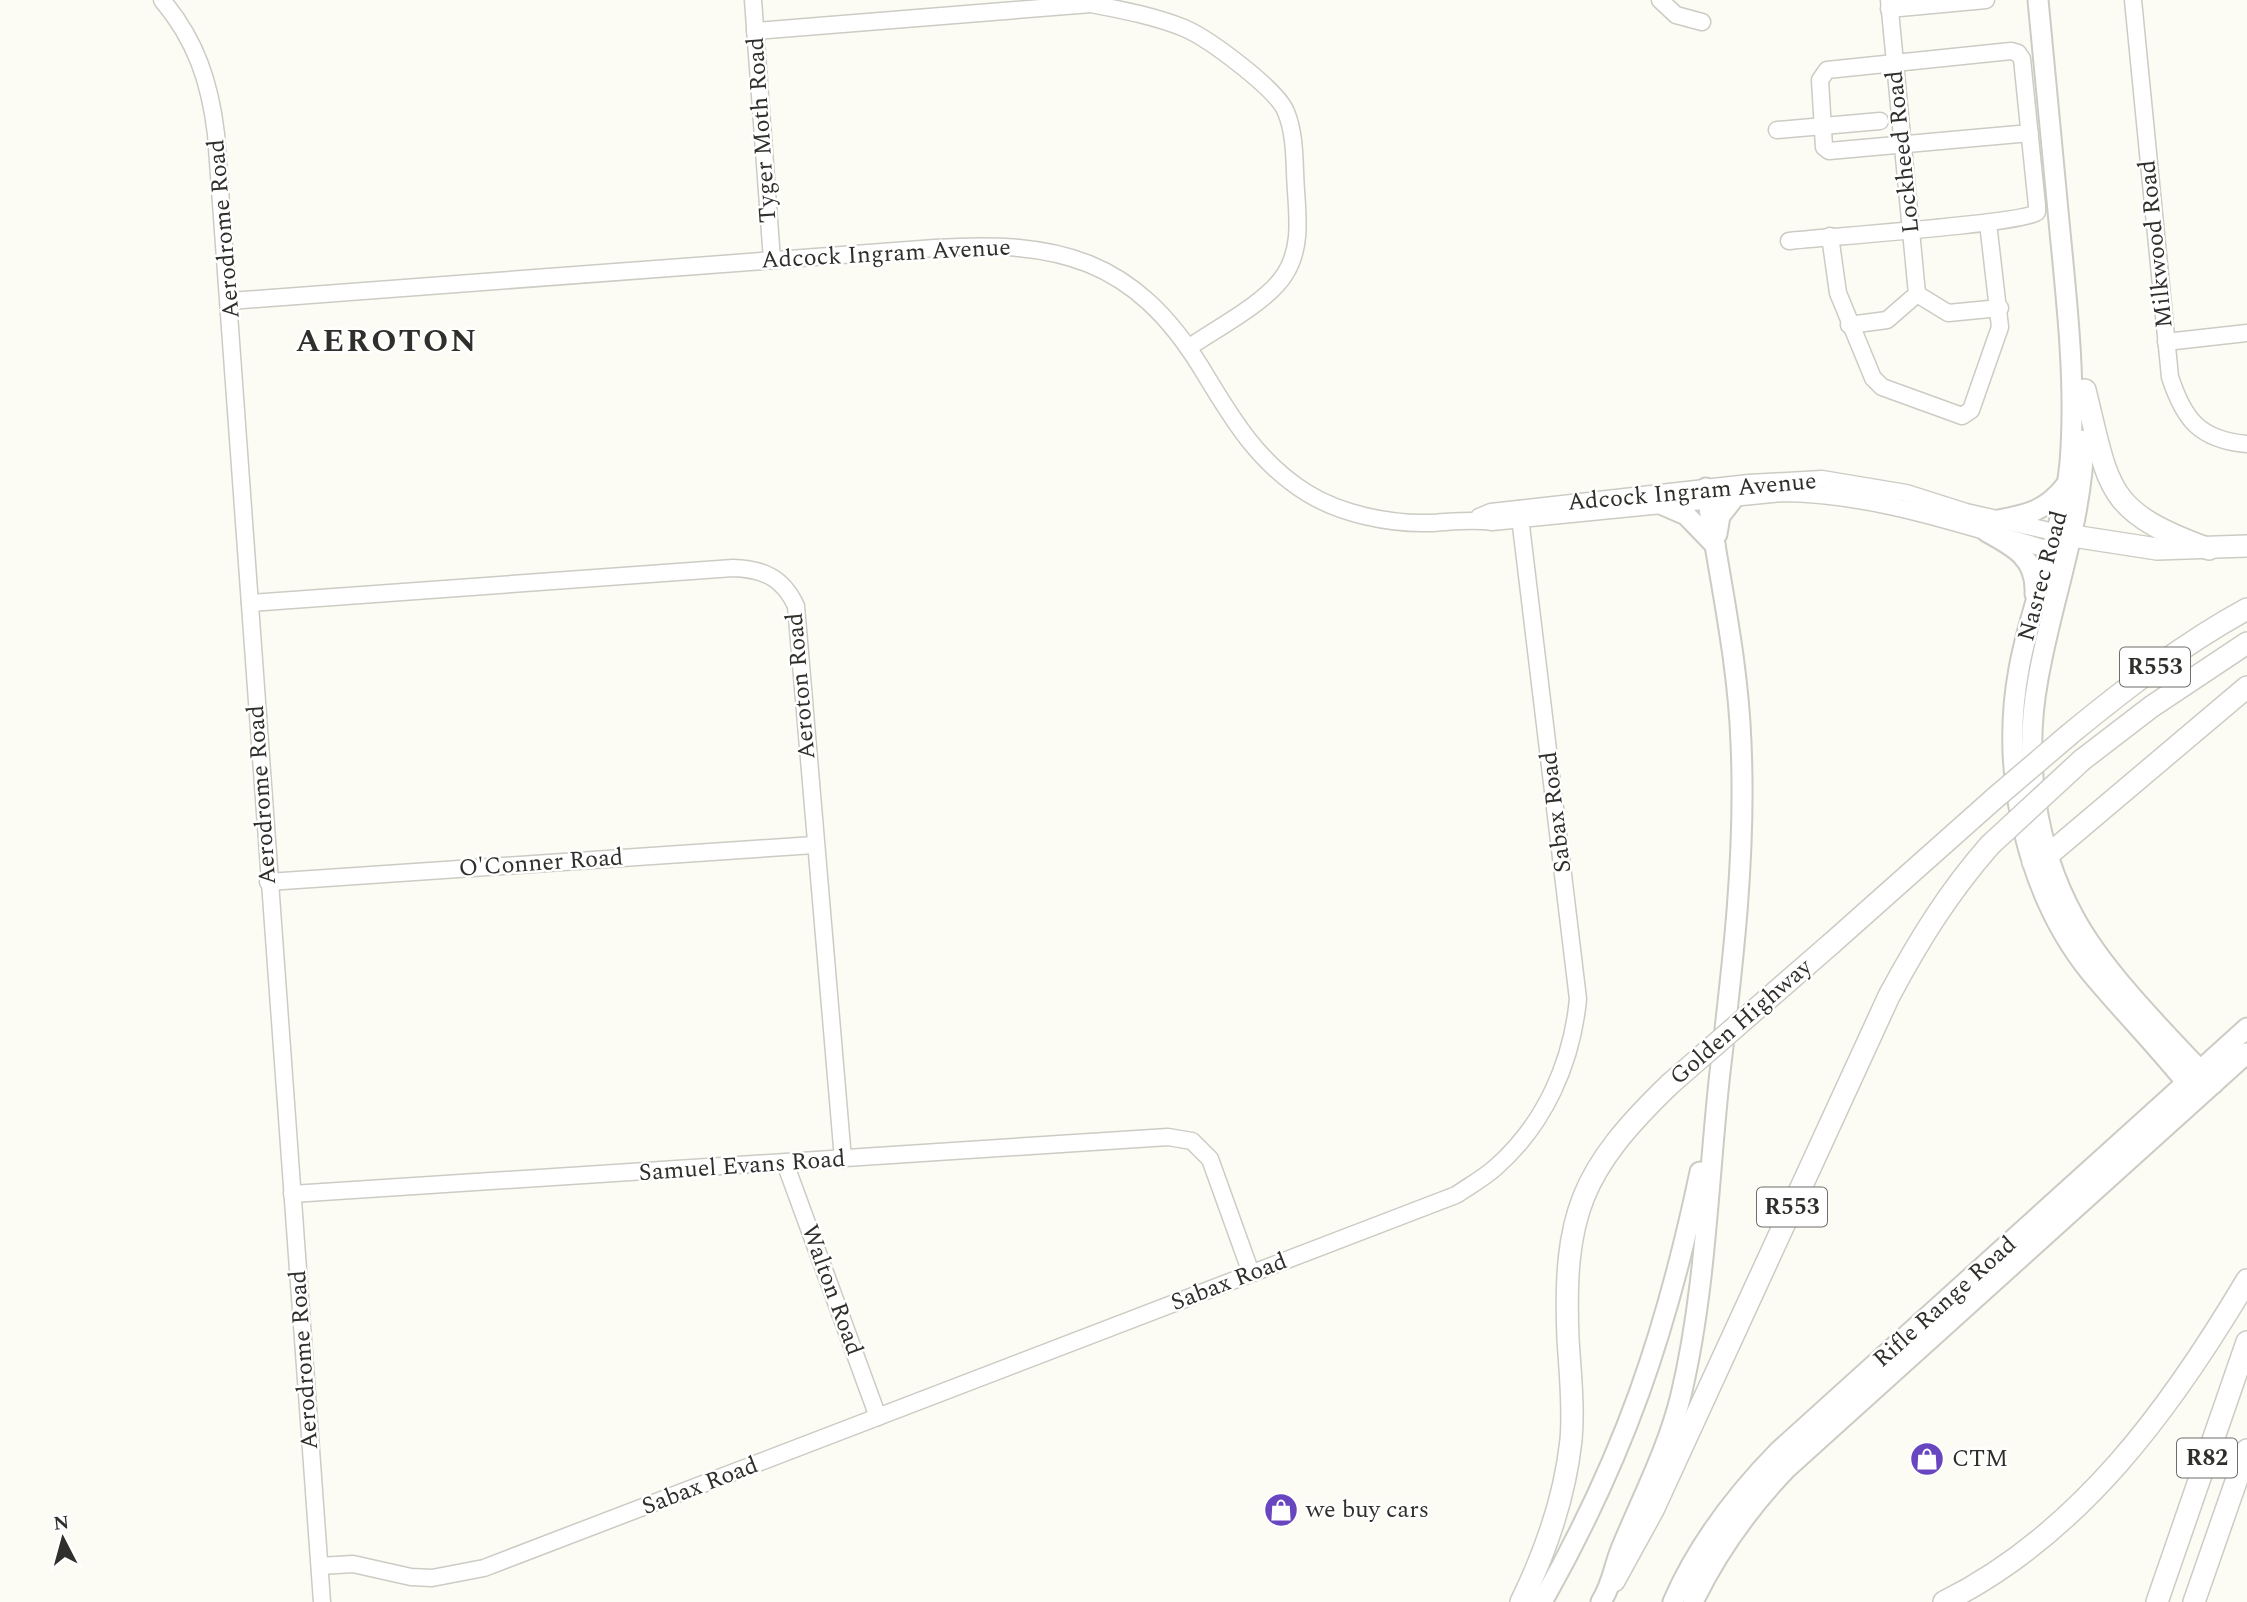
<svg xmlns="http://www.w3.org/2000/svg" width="2247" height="1602" font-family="Spectral,serif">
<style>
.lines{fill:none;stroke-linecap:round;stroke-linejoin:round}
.minor-casing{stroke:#cccbc4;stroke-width:19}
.major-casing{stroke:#cccbc4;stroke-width:23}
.highway-casing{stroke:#cccbc4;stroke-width:24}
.minor{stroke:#fff;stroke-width:16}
.major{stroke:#fff;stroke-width:19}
.highway{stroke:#fff;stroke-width:21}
.highway-bridge-casing{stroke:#cccbc4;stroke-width:24;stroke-linecap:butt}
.highway-bridge{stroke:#fff;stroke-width:21}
.labels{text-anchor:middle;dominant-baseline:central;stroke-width:5;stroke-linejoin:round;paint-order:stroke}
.shield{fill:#fff;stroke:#6d6d6b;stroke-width:2}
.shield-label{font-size:23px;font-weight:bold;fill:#2f2f2c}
.street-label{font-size:24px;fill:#2f2f2c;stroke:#fff}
.poi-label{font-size:24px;fill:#2f2f2c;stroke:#fff;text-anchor:start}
.district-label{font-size:32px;font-weight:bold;letter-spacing:2px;fill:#2f2f2c;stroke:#fff}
</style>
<rect width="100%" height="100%" fill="#fcfcf5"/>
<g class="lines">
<g class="minor-casing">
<g id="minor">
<path d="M162 0C196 40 210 83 216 134L322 1602"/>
<polyline points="753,0 772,260"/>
<polyline points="1660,0 1676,15 1702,22"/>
<polyline points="1889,0 1917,294"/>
<path d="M2133 0 2170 377C2184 420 2200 440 2247 444"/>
<polyline points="1889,9 1986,0"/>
<path d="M755 31 1091 4C1122 10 1154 16 1184 28 1208 38 1277 89 1286 112 1296 136 1294 165 1296 191 1298 220 1301 249 1285 274 1268 302 1215 329 1188 348"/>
<polyline points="1777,130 1880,121"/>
<polyline points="1830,236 1838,293 1873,378 1882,387 1962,416 1971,410 2000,327 1988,223"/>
<path d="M1789 241C1823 237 2024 224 2037 212V206L2022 59 2018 53 2011 51 1827 70 1820 80 1824 147 1829 151 2030 133"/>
<polyline points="1917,294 1948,313 2000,308"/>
<path d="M230 301 935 248C1057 240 1134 258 1202 369 1231 417 1257 462 1307 493 1341 514 1389 524 1429 523 1451 522 1471 519 1492 522L1783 493C1879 494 1970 528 2061 553"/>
<polyline points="1849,325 1887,320 1917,294"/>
<polyline points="2166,342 2247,333"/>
<polyline points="1479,517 1491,512 1749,483 1822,479 1906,493 1966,512 2067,535"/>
<path d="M250 603 733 568C764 569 783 578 796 606L843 1159"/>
<polyline points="268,882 814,845"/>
<polyline points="785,1163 878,1417"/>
<polyline points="292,1194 1168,1137 1192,1141 1210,1159 1251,1273"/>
<path d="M320 1566 353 1564 411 1577 432 1578 484 1568 1456 1195C1469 1186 1484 1178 1496 1167 1545 1124 1572 1062 1578 999L1519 509"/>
</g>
</g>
<g class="major-casing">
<g id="major">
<path d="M2038 0C2045 77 2053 155 2060 232 2067 304 2075 376 2071 448 2068 524 2032 595 2019 669 2000 771 2026 893 2091 973 2126 1015 2165 1054 2198 1097"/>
<path d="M2084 440C2082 523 2052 598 2038 679 2023 759 2035 846 2074 917 2104 973 2168 1036 2213 1084"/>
<polyline points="1663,505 1686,515 1715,545"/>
<path d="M1998 520C2028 515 2047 510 2066 485"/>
<path d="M1987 532C2015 547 2037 559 2035 594"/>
<polyline points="1717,534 1720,516 1734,498"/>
<path d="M1542 1602C1624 1457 1666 1334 1700 1172"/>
<path d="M1601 1602C1613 1582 1613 1569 1621 1549 1642 1498 1668 1449 1681 1395 1706 1290 1708 1180 1720 1072 1733 962 1746 854 1741 743 1738 657 1718 573 1706 488"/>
<path d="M1673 1602C1698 1544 1735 1496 1779 1451L2247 1028"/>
<path d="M1693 1602C1717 1552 1747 1510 1786 1469L2247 1053"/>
</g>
</g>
<g class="highway-casing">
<g id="highway">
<path d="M2085 390C2110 491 2105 511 2209 549"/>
<polyline points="2073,536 2157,549 2247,546"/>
<path d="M2070 734C2126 688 2183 644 2247 609"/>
<polyline points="2082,760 2151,707 2247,643"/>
<polyline points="2033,862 2047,856 2247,687"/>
<polyline points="1832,943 1995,798"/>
<path d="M1614 1581 1653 1510 1889 996C1919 940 1948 893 1990 845"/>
<path d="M1521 1602C1546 1551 1565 1496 1571 1440 1574 1406 1570 1372 1568 1339 1563 1214 1581 1170 1670 1084"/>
<path d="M1944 1602C2080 1534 2171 1408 2247 1280"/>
<polyline points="2157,1602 2247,1342"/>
<polyline points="2194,1602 2247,1450"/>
</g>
</g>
<use href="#minor" class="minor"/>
<use href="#major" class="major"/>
<use href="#highway" class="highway"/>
<g class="highway-bridge-casing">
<g id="highway-bridge">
<polyline points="1995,798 2070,734"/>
<polyline points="1990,845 2082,760"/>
<polyline points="1670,1084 1832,943"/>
</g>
</g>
<use href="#highway-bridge" class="highway-bridge"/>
</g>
<defs>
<g id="shop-disc" transform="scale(1.75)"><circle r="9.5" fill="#6846bf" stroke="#fff"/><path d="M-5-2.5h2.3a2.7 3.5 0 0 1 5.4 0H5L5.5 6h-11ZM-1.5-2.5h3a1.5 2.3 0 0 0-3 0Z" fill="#fff"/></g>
</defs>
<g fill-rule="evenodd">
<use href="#shop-disc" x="1927" y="1459"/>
<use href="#shop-disc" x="1281" y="1510"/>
</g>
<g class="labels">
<g class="shield">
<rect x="2120" y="647.5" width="70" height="39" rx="5"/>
<rect x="1757" y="1187.5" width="70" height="39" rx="5"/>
<rect x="2177" y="1438.5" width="60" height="39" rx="5"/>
</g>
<g class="shield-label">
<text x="2155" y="667">R553</text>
<text x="1792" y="1207">R553</text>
<text x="2207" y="1458">R82</text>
</g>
<g class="street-label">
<text transform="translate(762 130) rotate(-94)">Tyger Moth Road</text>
<text transform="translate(1903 152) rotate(-96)">Lockheed Road</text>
<text transform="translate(224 229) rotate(-95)">Aerodrome Road</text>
<text transform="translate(2156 244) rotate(-96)">Milkwood Road</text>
<text transform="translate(886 254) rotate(-3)">Adcock Ingram Avenue</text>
<text transform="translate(1692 492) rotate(-5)">Adcock Ingram Avenue</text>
<text transform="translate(2043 576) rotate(-75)">Nasrec Road</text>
<text transform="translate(801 686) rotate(-95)">Aeroton Road</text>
<text transform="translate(262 795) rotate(-94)">Aerodrome Road</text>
<text transform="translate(1556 812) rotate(-97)">Sabax Road</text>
<text transform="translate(541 863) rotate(-4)">O'Conner Road</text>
<text transform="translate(1741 1022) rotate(-41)">Golden Highway</text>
<text transform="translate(742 1166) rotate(-4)">Samuel Evans Road</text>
<text transform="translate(1229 1282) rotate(-21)">Sabax Road</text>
<text transform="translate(832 1290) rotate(70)">Walton Road</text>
<text transform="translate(1945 1302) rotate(-42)">Rifle Range Road</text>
<text transform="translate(304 1360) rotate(-94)">Aerodrome Road</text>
<text transform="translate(700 1486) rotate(-21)">Sabax Road</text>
</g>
<g class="poi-label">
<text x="1952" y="1459">CTM</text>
<text x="1306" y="1510">we buy cars</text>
</g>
<g class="district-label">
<text x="387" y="341">AEROTON</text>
</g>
</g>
<g transform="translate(63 1539) rotate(354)" stroke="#ffffff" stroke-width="5" paint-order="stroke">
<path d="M0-5L12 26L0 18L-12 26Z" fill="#2f2f2c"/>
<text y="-10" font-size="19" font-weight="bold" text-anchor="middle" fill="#2f2f2c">N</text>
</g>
</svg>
